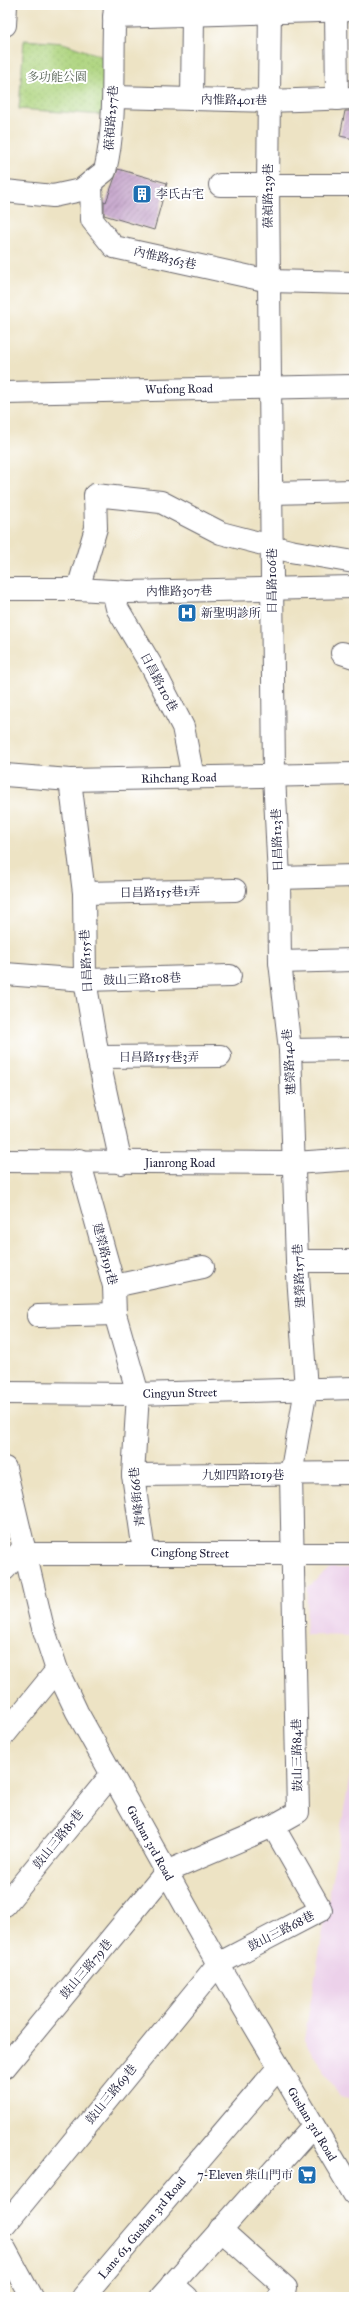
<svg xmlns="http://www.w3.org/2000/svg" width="359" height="2302" font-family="'IM FELL Great Primer','Noto Serif TC',serif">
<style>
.built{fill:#ecd1ea}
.grass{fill:url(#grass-dots);stroke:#687b5c}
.building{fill:url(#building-hatch)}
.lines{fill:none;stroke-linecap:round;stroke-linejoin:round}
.minor-casing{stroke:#69666b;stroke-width:24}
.minor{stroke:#fff;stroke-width:22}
.labels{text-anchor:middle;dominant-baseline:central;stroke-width:4;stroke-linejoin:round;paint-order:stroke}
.park-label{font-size:12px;fill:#536052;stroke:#fff}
.street-label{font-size:12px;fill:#22223b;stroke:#fff}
.poi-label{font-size:12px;fill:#22223b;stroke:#fff;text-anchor:start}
</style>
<defs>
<pattern id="grass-dots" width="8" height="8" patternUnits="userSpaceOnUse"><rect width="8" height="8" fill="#add47e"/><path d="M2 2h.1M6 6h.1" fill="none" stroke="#95b66e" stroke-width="1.8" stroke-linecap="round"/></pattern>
<pattern id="building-hatch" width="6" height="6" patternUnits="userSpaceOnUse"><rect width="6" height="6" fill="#c8a9cd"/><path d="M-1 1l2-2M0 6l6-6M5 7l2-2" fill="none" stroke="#a289a8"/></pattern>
</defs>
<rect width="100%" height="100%" fill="#fff"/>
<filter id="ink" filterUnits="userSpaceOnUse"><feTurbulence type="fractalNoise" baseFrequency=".025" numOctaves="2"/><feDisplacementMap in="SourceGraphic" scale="8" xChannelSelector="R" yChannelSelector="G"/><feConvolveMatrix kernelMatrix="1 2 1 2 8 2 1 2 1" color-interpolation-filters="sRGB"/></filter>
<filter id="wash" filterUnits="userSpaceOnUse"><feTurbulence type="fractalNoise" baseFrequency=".012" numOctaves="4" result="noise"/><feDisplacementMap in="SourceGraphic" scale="16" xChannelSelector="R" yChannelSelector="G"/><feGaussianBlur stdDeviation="0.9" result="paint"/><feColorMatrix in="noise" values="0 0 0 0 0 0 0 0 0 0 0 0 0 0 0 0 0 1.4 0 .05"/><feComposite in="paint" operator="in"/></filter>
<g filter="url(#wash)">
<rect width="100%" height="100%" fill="#ede3c4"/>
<g class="built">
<polygon points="330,1568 354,1568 354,1636 306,1635 307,1588"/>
<polygon points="354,1752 354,2099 340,2096 304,2040"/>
</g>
<polygon class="grass" points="24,40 63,43 106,58 103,115 19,109"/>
<g id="blocks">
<g class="building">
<polygon points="345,111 354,111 354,139 340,136"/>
<polygon points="118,169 167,183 154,230 104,215 104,201 106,202"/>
</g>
</g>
</g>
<g filter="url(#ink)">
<use href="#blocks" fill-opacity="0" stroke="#69666b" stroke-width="1"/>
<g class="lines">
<g class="minor-casing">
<g id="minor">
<polyline points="270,5 268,184 274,775 279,878 354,876"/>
<polyline points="336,11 337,99"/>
<polyline points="114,17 354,10"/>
<polyline points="5,25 6,5"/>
<polyline points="114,97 268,101 354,98"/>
<polyline points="192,99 193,15"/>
<polyline points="91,182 92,220 114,247 269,281 354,283"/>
<polyline points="220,185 354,185"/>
<path d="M5 191 53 196 81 190 105 171C118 116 111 61 115 5"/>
<polyline points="5,393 354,386"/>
<polyline points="271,493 354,491"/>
<polyline points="5,589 78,589 128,592 354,587"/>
<polyline points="78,589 96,528 95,495 161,502 221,533 290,551 354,562"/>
<polyline points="113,591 117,608 151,665 183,727 193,777"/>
<polyline points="342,653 354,657"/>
<polyline points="5,775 70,780 354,774"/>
<polyline points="70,780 84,893 85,980 98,1057 121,1163"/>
<polyline points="84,893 235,890"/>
<polyline points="280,962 354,960"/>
<polyline points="5,974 85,980 230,976"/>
<polyline points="290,1050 354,1049"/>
<polyline points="98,1057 220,1056"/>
<polyline points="79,1160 114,1286 115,1314 138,1394 133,1475 144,1552"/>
<polyline points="5,1161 294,1163 354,1159"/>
<polyline points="297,1261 354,1261"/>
<polyline points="114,1286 203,1267"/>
<polyline points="38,1316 115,1314"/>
<polyline points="5,1393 138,1394 354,1388"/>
<polyline points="5,1468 42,1624 57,1670 77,1712 218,1964 354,2194"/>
<polyline points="133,1475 354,1473"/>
<polyline points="26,1554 354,1554"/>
<polyline points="5,1569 24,1547"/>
<polyline points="5,1734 57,1670"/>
<polyline points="5,1905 112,1774"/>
<polyline points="5,2067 166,1872 273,1826 298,1812 291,1475 306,1389 297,1261 290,1050 280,962 279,878"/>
<polyline points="5,2225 218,1964 321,1910 273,1826"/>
<polyline points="220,2229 286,2288 279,2297"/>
<polyline points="5,2249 31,2297"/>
<polyline points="172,2284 187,2297"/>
<polyline points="83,2297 279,2067"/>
<polyline points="161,2297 313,2126"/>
</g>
</g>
<use href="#minor" class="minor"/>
</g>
</g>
<defs>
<g id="building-square" transform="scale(1)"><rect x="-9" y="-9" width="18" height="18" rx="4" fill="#1f6fb2" stroke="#fff"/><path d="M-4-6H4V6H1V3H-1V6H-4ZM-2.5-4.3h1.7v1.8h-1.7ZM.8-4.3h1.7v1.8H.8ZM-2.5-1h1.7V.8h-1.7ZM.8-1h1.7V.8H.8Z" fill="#fff"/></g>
<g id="hospital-square" transform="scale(1)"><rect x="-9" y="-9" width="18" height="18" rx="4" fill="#1f6fb2" stroke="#fff"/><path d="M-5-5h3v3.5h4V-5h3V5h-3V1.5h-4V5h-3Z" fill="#fff"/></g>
<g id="supermarket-square" transform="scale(1)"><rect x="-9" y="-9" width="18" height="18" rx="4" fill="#1f6fb2" stroke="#fff"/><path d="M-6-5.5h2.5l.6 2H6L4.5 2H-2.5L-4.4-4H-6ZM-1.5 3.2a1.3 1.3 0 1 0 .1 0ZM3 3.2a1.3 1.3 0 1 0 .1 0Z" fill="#fff"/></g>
</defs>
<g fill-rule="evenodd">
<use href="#building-square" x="142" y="194"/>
<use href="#hospital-square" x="187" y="613"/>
<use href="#supermarket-square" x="307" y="2175"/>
</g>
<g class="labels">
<g class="park-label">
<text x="57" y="77">多功能公園</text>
</g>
<g class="street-label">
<text transform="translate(234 100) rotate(1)">內惟路401巷</text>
<text transform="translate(111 118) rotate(-86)">葆禎路257巷</text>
<text transform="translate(268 196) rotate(-90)">葆禎路239巷</text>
<text transform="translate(165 258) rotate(13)">內惟路363巷</text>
<text transform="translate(179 389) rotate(-1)">Wufong Road</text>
<text transform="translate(272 581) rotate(-90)">日昌路106巷</text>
<text transform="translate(179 591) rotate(-1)">內惟路307巷</text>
<text transform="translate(159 682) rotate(62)">日昌路110巷</text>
<text transform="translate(179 778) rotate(-1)">Rihchang Road</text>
<text transform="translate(277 840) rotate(-92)">日昌路123巷</text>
<text transform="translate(160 892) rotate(-1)">日昌路155巷1弄</text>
<text transform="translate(86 961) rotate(-93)">日昌路155巷</text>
<text transform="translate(142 979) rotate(-2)">鼓山三路108巷</text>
<text x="159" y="1057">日昌路155巷3弄</text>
<text transform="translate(289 1062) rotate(-94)">建榮路140巷</text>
<text x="180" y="1163">Jianrong Road</text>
<text transform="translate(105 1254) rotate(75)">建榮路191巷</text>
<text transform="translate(299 1276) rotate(-93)">建榮路157巷</text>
<text transform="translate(180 1393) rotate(-1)">Cingyun Street</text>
<text x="243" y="1475">九如四路1019巷</text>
<text transform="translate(137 1497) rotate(-96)">青峰街66巷</text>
<text transform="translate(190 1553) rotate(1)">Cingfong Street</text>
<text transform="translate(297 1755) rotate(-91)">鼓山三路84巷</text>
<text transform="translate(58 1839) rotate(-51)">鼓山三路85巷</text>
<text transform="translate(150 1843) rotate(61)">Gushan 3rd Road</text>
<text transform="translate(281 1931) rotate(-27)">鼓山三路68巷</text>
<text transform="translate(86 1969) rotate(-50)">鼓山三路79巷</text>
<text transform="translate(111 2094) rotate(-51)">鼓山三路69巷</text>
<text transform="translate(312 2124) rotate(59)">Gushan 3rd Road</text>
<text transform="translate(142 2228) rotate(-50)">Lane 61, Gushan 3rd Road</text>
</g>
<g class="poi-label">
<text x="156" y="194">李氏古宅</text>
<text x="201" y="613">新聖明診所</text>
<text x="293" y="2175" text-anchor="end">7-Eleven 柴山門市</text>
</g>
</g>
<rect width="359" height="2302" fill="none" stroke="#fff" stroke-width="20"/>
</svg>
